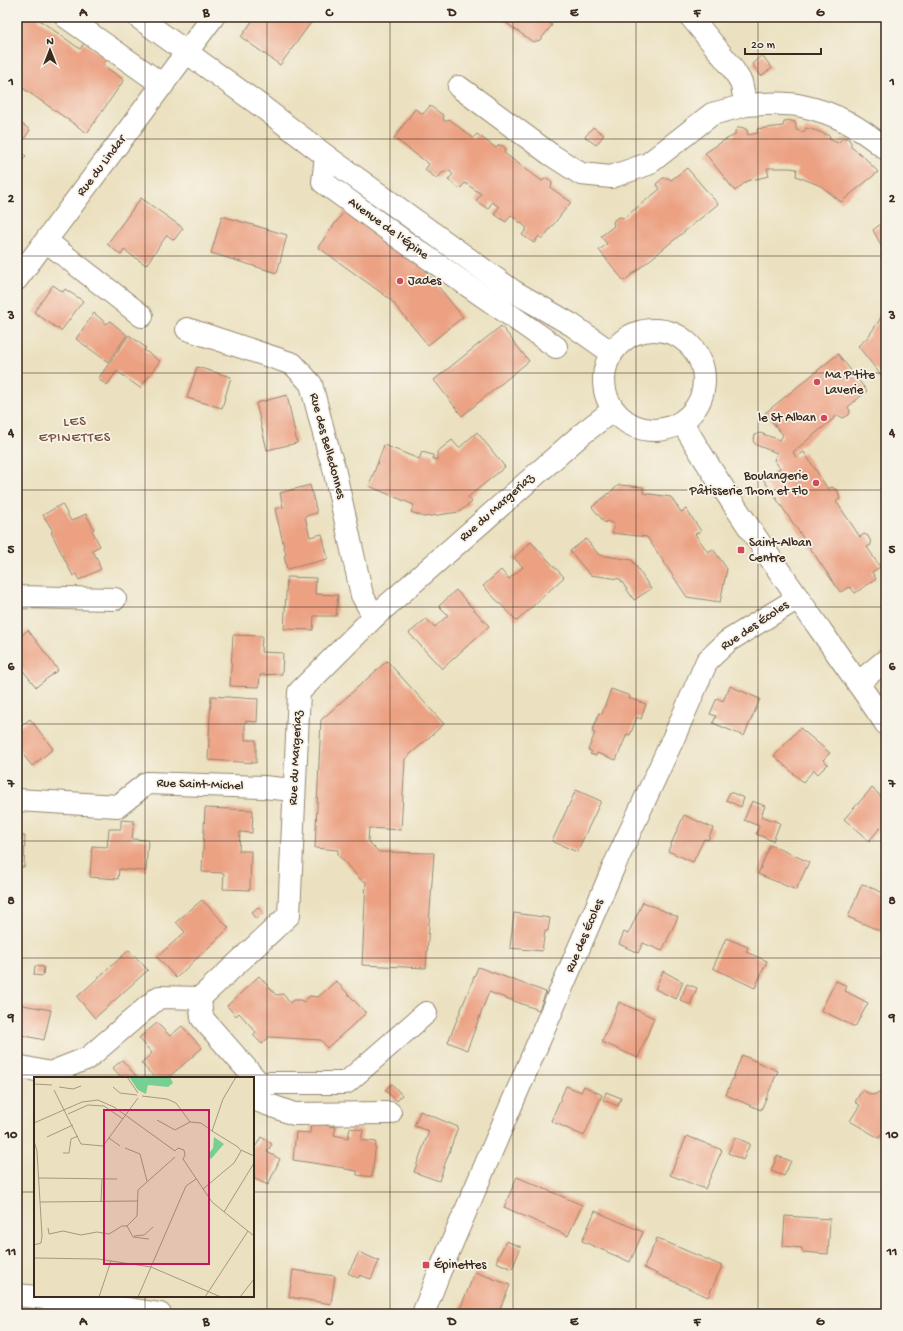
<svg xmlns="http://www.w3.org/2000/svg" width="903" height="1331" font-family="'Gochi Hand',sans-serif">
<style>
.building{fill:#eca183}
.lines{fill:none;stroke-linecap:round;stroke-linejoin:round}
.minor-casing{stroke:#93866f;stroke-width:24}
.minor{stroke:#fff;stroke-width:22}
.grid{fill:none;stroke:#3b2a1e;stroke-width:1;stroke-opacity:0.55}
.poi-dot{fill:#d1495b;stroke:#f7f3e8;stroke-width:1.5}
.labels{text-anchor:middle;dominant-baseline:central;stroke-width:3.5;stroke-linejoin:round;paint-order:stroke}
.street-label{font-size:13px;fill:#3b2a1e;stroke:#f7f3e8}
.poi-label{font-size:13px;fill:#3b2a1e;stroke:#f7f3e8;text-anchor:start}
.neighbourhood-label{font-size:14px;letter-spacing:1px;fill:#795441;stroke:#f7f3e8}
.inset-road{fill:none;stroke:#a5987f;stroke-width:1}
.view{fill:#c2185b;fill-opacity:0.15;stroke:#c2185b;stroke-width:2}
.inset-edge{fill:none;stroke:#3b2a1e;stroke-width:2}
.neatline{fill:none;stroke:#3b2a1e;stroke-width:1.5}
.grid-label{font-size:13px;text-anchor:middle;font-weight:bold;fill:#3b2a1e}
</style>
<rect width="100%" height="100%" fill="#f7f3e8"/>
<filter id="ink" filterUnits="userSpaceOnUse"><feTurbulence type="fractalNoise" baseFrequency=".025" numOctaves="2"/><feDisplacementMap in="SourceGraphic" scale="8" xChannelSelector="R" yChannelSelector="G"/><feConvolveMatrix kernelMatrix="1 2 1 2 8 2 1 2 1" color-interpolation-filters="sRGB"/></filter>
<filter id="wash" filterUnits="userSpaceOnUse"><feTurbulence type="fractalNoise" baseFrequency=".012" numOctaves="4" result="noise"/><feDisplacementMap in="SourceGraphic" scale="16" xChannelSelector="R" yChannelSelector="G"/><feGaussianBlur stdDeviation="0.9" result="paint"/><feColorMatrix in="noise" values="0 0 0 0 0 0 0 0 0 0 0 0 0 0 0 0 0 1.4 0 .05"/><feComposite in="paint" operator="in"/></filter>
<g filter="url(#wash)">
<rect width="100%" height="100%" fill="#ebe1c0"/>
<g id="blocks">
<g class="building">
<polygon points="17,17 40,17 38,19 80,49 84,43 107,59 103,65 124,80 87,133 17,84"/>
<polygon points="255,17 315,17 280,65 241,37"/>
<polygon points="498,17 550,17 547,21 552,25 540,40 533,42"/>
<polygon points="762,55 772,68 761,76 752,64"/>
<polygon points="430,106 443,115 444,121 447,121 449,119 473,138 477,134 496,148 499,145 503,146 506,149 504,153 542,181 546,178 550,180 552,183 551,188 571,202 542,239 539,236 534,243 522,235 527,228 511,215 506,222 494,214 499,207 492,202 488,209 476,201 481,194 465,183 460,189 448,180 453,174 449,171 442,173 437,179 425,170 429,164 394,138 415,109 423,114"/>
<polygon points="17,120 30,130 17,150 26,156 17,168"/>
<polygon points="788,120 795,122 796,126 796,130 804,132 806,128 817,131 830,136 829,139 838,143 843,138 848,138 851,143 851,147 863,156 878,172 841,202 821,186 796,176 797,169 789,168 767,168 769,176 747,181 735,191 705,153 725,140 735,135 735,131 739,127 744,128 747,130 748,135 758,133 757,129 783,126 784,122"/>
<polygon points="593,127 604,135 596,145 585,137"/>
<polygon points="687,168 718,204 624,281 599,250 607,244 601,236 614,226 613,223 614,220 619,217 624,218 660,189 656,184 663,178 668,178 671,180"/>
<polygon points="141,198 183,228 174,240 167,235 146,265 124,250 121,255 107,244"/>
<polygon points="345,210 420,264 463,317 428,345 390,299 318,247"/>
<polygon points="222,216 287,235 277,273 211,253"/>
<polygon points="886,220 886,258 882,247 873,230"/>
<polygon points="53,285 63,292 65,289 83,301 61,331 34,312"/>
<polygon points="886,305 886,378 884,379 858,346 868,337 879,321"/>
<polygon points="94,313 107,324 110,321 127,335 108,362 76,339"/>
<polygon points="501,326 529,361 462,416 434,380"/>
<polygon points="129,335 146,348 144,350 160,361 140,388 117,371 107,385 98,379"/>
<polygon points="838,354 867,391 848,407 850,411 849,415 843,418 838,415 793,452 796,457 804,452 828,489 832,487 838,491 840,499 836,501 860,537 864,534 868,536 870,540 871,545 867,547 880,567 872,572 876,579 855,593 850,587 840,592 763,479 780,468 774,460 777,453 756,445 753,441 755,435 760,433 780,440 783,435 765,413"/>
<polygon points="197,367 231,377 222,408 187,398"/>
<polygon points="287,395 297,443 267,450 256,403"/>
<polygon points="477,432 505,467 468,497 472,502 459,512 424,517 411,512 414,505 369,486 384,445 419,459 422,452 433,455 433,459 437,460 437,452 452,440 459,448"/>
<polygon points="310,485 317,513 305,516 307,525 310,537 322,534 328,559 287,569 284,556 286,555 275,509 283,507 280,493"/>
<polygon points="619,485 643,487 643,493 671,497 681,512 686,509 701,531 695,534 708,552 713,549 727,569 720,602 687,597 647,537 612,533 614,524 607,521 605,523 592,507"/>
<polygon points="62,504 71,521 86,514 94,529 92,530 100,546 92,550 99,562 98,563 101,569 79,580 76,574 73,576 51,532 53,531 43,515"/>
<polygon points="586,539 599,555 632,560 651,589 634,600 620,579 590,575 570,551"/>
<polygon points="531,542 564,577 517,621 483,586 501,570 509,579 523,567 514,558"/>
<polygon points="287,577 316,578 315,594 338,595 336,616 314,616 313,630 284,629"/>
<polygon points="456,590 489,626 442,669 409,633 426,619 435,627 448,615 439,606"/>
<polygon points="28,630 58,670 36,687 17,663 17,639"/>
<polygon points="233,635 262,636 261,652 283,653 282,674 260,675 259,687 230,686"/>
<polygon points="387,661 444,724 405,759 401,830 369,828 368,841 379,852 434,853 426,968 362,965 366,881 362,881 338,855 338,850 315,848 321,720"/>
<polygon points="730,686 760,699 744,736 713,723 716,716 710,714 717,698 723,701"/>
<polygon points="611,689 630,696 629,698 646,704 641,719 637,717 630,735 627,734 616,760 597,753 596,756 590,754 592,752 588,750 595,733 592,732 599,713 602,714"/>
<polygon points="211,696 258,699 257,722 245,721 245,740 256,740 256,763 208,760"/>
<polygon points="30,719 53,749 32,766 17,747 17,729"/>
<polygon points="800,728 830,753 823,760 828,764 818,774 814,770 803,782 774,756"/>
<polygon points="872,788 886,801 886,830 884,832 880,828 869,841 844,819"/>
<polygon points="576,790 601,801 577,852 552,841"/>
<polygon points="730,792 744,798 741,807 726,800"/>
<polygon points="752,801 765,806 761,816 780,823 773,841 756,834 759,826 744,820"/>
<polygon points="205,808 253,810 252,833 240,832 239,851 251,851 250,890 223,889 224,873 202,872"/>
<polygon points="684,815 713,828 708,840 704,839 693,862 668,851"/>
<polygon points="121,820 134,821 132,839 148,840 146,871 119,869 118,879 90,877 92,846 107,847 109,829 121,829"/>
<polygon points="17,836 25,836 24,867 17,867"/>
<polygon points="770,845 809,862 796,890 758,874"/>
<polygon points="862,884 886,894 886,929 885,933 848,917"/>
<polygon points="202,900 229,928 176,978 157,957 185,932 176,922"/>
<polygon points="643,902 678,917 662,951 643,943 638,953 619,944 624,932 628,934"/>
<polygon points="258,907 263,913 256,919 251,913"/>
<polygon points="514,913 550,918 548,931 545,931 542,951 510,948"/>
<polygon points="726,938 748,947 746,952 767,961 755,988 713,968"/>
<polygon points="129,950 148,970 95,1018 77,997"/>
<polygon points="35,966 44,967 43,976 34,975"/>
<polygon points="478,967 546,992 539,1010 489,992 467,1050 448,1042"/>
<polygon points="663,971 683,982 676,999 655,989"/>
<polygon points="259,976 276,995 283,994 290,1003 293,1000 301,1000 303,1002 310,996 318,997 336,981 366,1013 327,1048 321,1040 269,1037 262,1044 253,1035 256,1032 239,1013 236,1016 227,1006"/>
<polygon points="836,981 847,986 845,991 868,1003 855,1027 821,1010"/>
<polygon points="687,984 697,988 690,1005 680,1000"/>
<polygon points="619,1002 654,1018 638,1058 602,1042"/>
<polygon points="17,1004 51,1010 44,1040 17,1034"/>
<polygon points="157,1023 170,1036 182,1026 202,1048 168,1078 155,1078 141,1063 152,1053 139,1038"/>
<polygon points="742,1055 778,1071 761,1110 726,1095"/>
<polygon points="122,1060 138,1078 122,1078 113,1068"/>
<polygon points="392,1084 402,1095 397,1101 385,1090"/>
<polygon points="566,1086 581,1092 584,1086 602,1095 584,1136 551,1121"/>
<polygon points="862,1090 872,1095 886,1091 886,1133 883,1132 879,1138 850,1121 860,1105 855,1102"/>
<polygon points="606,1092 621,1098 618,1106 603,1100"/>
<polygon points="420,1111 458,1127 439,1181 414,1172 429,1131 414,1126"/>
<polygon points="311,1123 336,1127 334,1135 348,1138 350,1128 363,1130 361,1140 376,1142 372,1177 357,1175 357,1171 345,1169 345,1168 293,1160 296,1132 310,1133"/>
<polygon points="687,1136 722,1150 705,1189 670,1175"/>
<polygon points="261,1137 272,1144 267,1152 280,1159 268,1185 253,1178 253,1145 256,1146"/>
<polygon points="735,1137 750,1144 743,1160 728,1153"/>
<polygon points="777,1156 791,1161 784,1176 771,1171"/>
<polygon points="517,1177 582,1205 568,1236 504,1207"/>
<polygon points="595,1211 643,1232 630,1262 582,1241"/>
<polygon points="785,1216 830,1219 828,1254 802,1252 802,1248 783,1246"/>
<polygon points="657,1238 722,1266 708,1297 644,1268"/>
<polygon points="506,1241 521,1247 512,1269 496,1262"/>
<polygon points="359,1252 379,1261 371,1279 360,1275 358,1278 348,1273"/>
<polygon points="293,1270 335,1276 331,1304 289,1297"/>
<polygon points="475,1272 510,1285 498,1314 458,1314"/>
</g>
</g>
</g>
<g filter="url(#ink)">
<use href="#blocks" fill-opacity="0" stroke="#93866f" stroke-width="1"/>
<g class="lines">
<g class="minor-casing">
<g id="minor">
<polyline points="66,17 163,85"/>
<polyline points="138,17 261,106 326,156 513,291 572,325 612,353"/>
<path d="M691 17 731 66 741 82 746 105C764 104 784 102 802 106 836 113 859 127 886 149"/>
<polyline points="459,87 550,154 581,174 611,177 648,164 712,114 746,105"/>
<polyline points="326,156 323,182 401,239 556,347"/>
<polyline points="46,241 142,316"/>
<polyline points="17,279 213,17"/>
<polyline points="187,329 293,364 311,384 329,453 333,464 362,595 374,617"/>
<circle cx="654" cy="380" r="50"/>
<path d="M682 422C744 527 818 624 886 724"/>
<polyline points="17,597 115,599"/>
<polyline points="858,683 886,660"/>
<polyline points="17,800 118,806 147,783 263,787 294,790"/>
<polyline points="200,998 202,1018 259,1083 254,1095"/>
<polyline points="17,1066 50,1073 88,1058 159,997 200,998 289,915 299,692 374,617 582,434 613,410"/>
<polyline points="259,1083 346,1083 426,1013"/>
<polyline points="253,1099 294,1114 390,1113"/>
<polyline points="17,1295 85,1302 160,1314"/>
<polyline points="423,1314 439,1273 615,864 673,739 707,661 728,641 798,598"/>
</g>
</g>
<use href="#minor" class="minor"/>
</g>
</g>
<path class="grid" d="M145 17V1078M267 17V1314M390 17V1314M513 17V1314M636 17V1314M758 17V1314M17 139H886M17 256H886M17 373H886M17 490H886M17 607H886M17 724H886M17 841H886M17 958H886M17 1075H886M17 1192H35M253 1192H886M145 1296V1314"/>
<g class="poi-dot">
<circle cx="400" cy="281" r="4"/>
<circle cx="817" cy="382" r="4"/>
<circle cx="824" cy="418" r="4"/>
<circle cx="816" cy="483" r="4"/>
<rect x="737" y="546" width="8" height="8" rx="2"/>
<rect x="422" y="1261" width="8" height="8" rx="2"/>
</g>
<g class="labels">
<g class="street-label">
<text transform="translate(102 166) rotate(-53)">Rue du Lindar</text>
<text transform="translate(388 229) rotate(36)">Avenue de l'Épine</text>
<text transform="translate(327 446) rotate(75)">Rue des Belledonnes</text>
<text transform="translate(497 508) rotate(-42)">Rue du Margeriaz</text>
<text transform="translate(755 626) rotate(-34)">Rue des Écoles</text>
<text transform="translate(296 758) rotate(-87)">Rue du Margeriaz</text>
<text transform="translate(200 785) rotate(2)">Rue Saint-Michel</text>
<text transform="translate(585 936) rotate(-67)">Rue des Écoles</text>
</g>
<g class="poi-label">
<text x="408" y="281">Jades</text>
<text x="825" y="375">Ma P'tite<tspan x="825" dy="15">Laverie</tspan></text>
<text x="816" y="418" text-anchor="end">le St Alban</text>
<text x="808" y="476" text-anchor="end">Boulangerie<tspan x="808" dy="15">Pâtisserie Thom et Flo</tspan></text>
<text x="749" y="543">Saint-Alban<tspan x="749" dy="15">Centre</tspan></text>
<text x="434" y="1265">Épinettes</text>
</g>
<g class="neighbourhood-label">
<text x="75" y="422">LES<tspan x="75" dy="16">EPINETTES</tspan></text>
</g>
</g>
<g transform="translate(34 1077)">
<rect width="220" height="220" fill="#ebe1c0"/>
<path d="M95 0H136L139 6 134 10 114 8 112 17 104 13ZM180 60 190 67 177 82 174 78 179 71Z" fill="#78cf94"/>
<path class="inset-road" d="M93 0 104 16M0 7 18 8M25 10 39 12 47 9M79 10 86 16 103 18M20 13 47 67 69 69 104 21M108 19 133 22 142 26 156 45 167 46 178 54M34 37 54 28 70 29 89 42M123 43 141 53 156 45M0 46 48 25 64 23 80 30 141 74M13 60 39 48M75 61 86 69M0 64 3 74 8 159 7 166 0 168M91 71 106 77 113 104M207 73 220 79M141 74 144 71 150 73 151 78 149 82M29 76H35L37 62 44 59M149 82 178 125 220 159M5 101 83 102M169 112 200 86 207 74 204 70 178 54 189 22 202 0M6 125 104 124M67 125 68 102M190 135 220 86M93 149 99 160 115 162M14 151 15 157 29 154 47 158 63 155 75 157 88 149H93L103 139 104 113 141 80M100 159 110 158 119 150M0 181 64 182 117 190 187 220M65 220 77 184M104 220 152 109 162 102M171 220 214 154M206 220 220 202"/>
<path class="view" d="M70 33H175V187H70Z"/>
<rect width="220" height="220" class="inset-edge"/>
</g>
<rect width="903" height="1331" fill="none" stroke="#f7f3e8" stroke-width="44"/>
<g transform="translate(50 50)" stroke="#f7f3e8" stroke-width="3" paint-order="stroke">
<path d="M0-3L7 15L0 10L-7 15Z" fill="#3b2a1e"/>
<text y="-6" font-size="11" font-weight="bold" text-anchor="middle" fill="#3b2a1e">N</text>
</g>
<path d="M745 48v6h76v-6" fill="none" stroke="#3b2a1e" stroke-width="2"/>
<text x="751" y="48" font-size="12" fill="#3b2a1e" stroke="#f7f3e8" stroke-width="3" paint-order="stroke">20 m</text>
<rect x="22" y="22" width="859" height="1287" class="neatline"/>
<g class="grid-label">
<text x="83" y="16">A</text>
<text x="206" y="16">B</text>
<text x="329" y="16">C</text>
<text x="452" y="16">D</text>
<text x="574" y="16">E</text>
<text x="697" y="16">F</text>
<text x="820" y="16">G</text>
<text x="11" y="85">1</text>
<text x="892" y="85">1</text>
<text x="11" y="202">2</text>
<text x="892" y="202">2</text>
<text x="11" y="319">3</text>
<text x="892" y="319">3</text>
<text x="11" y="436">4</text>
<text x="892" y="436">4</text>
<text x="11" y="553">5</text>
<text x="892" y="553">5</text>
<text x="11" y="670">6</text>
<text x="892" y="670">6</text>
<text x="11" y="787">7</text>
<text x="892" y="787">7</text>
<text x="11" y="904">8</text>
<text x="892" y="904">8</text>
<text x="11" y="1021">9</text>
<text x="892" y="1021">9</text>
<text x="11" y="1138">10</text>
<text x="892" y="1138">10</text>
<text x="11" y="1255">11</text>
<text x="892" y="1255">11</text>
<text x="83" y="1325">A</text>
<text x="206" y="1325">B</text>
<text x="329" y="1325">C</text>
<text x="452" y="1325">D</text>
<text x="574" y="1325">E</text>
<text x="697" y="1325">F</text>
<text x="820" y="1325">G</text>
</g>
</svg>
